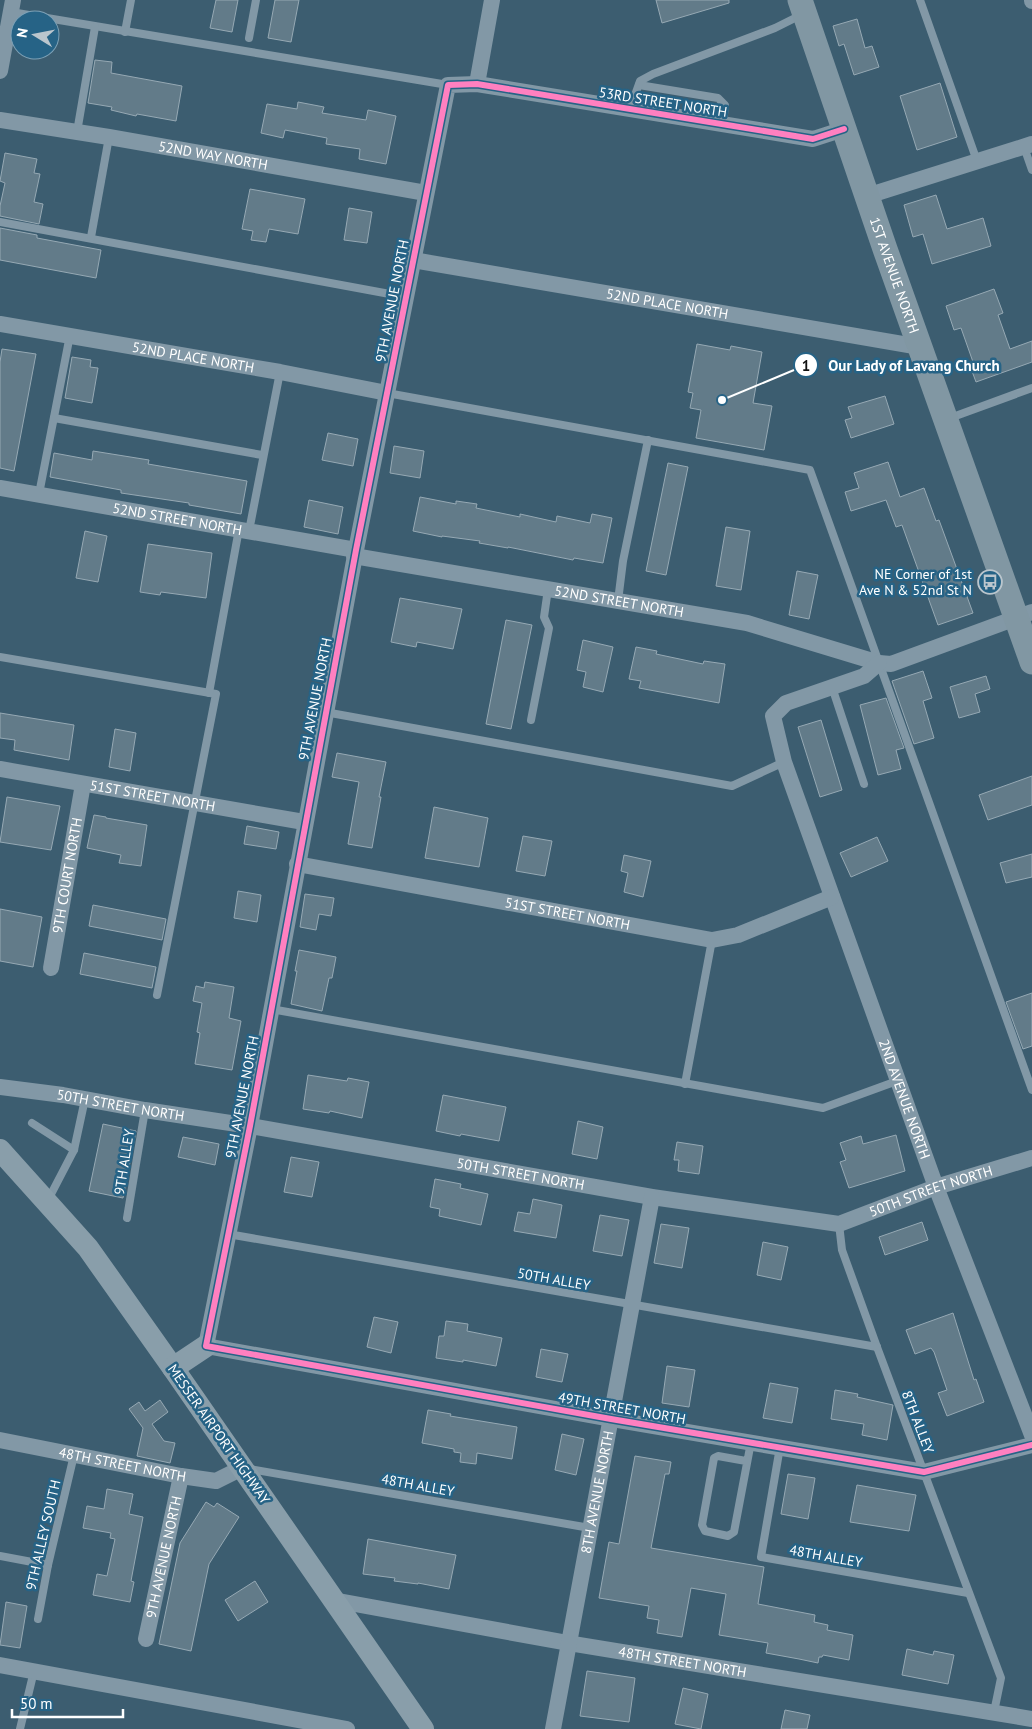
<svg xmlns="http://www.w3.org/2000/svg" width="1032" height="1729" font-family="'PT Sans',sans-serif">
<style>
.building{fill:#627b89;stroke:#96a9b4}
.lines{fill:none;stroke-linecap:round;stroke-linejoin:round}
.service{stroke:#8298a6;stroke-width:8}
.minor{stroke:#8298a6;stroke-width:16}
.secondary{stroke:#899eaa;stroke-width:22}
.primary{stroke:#8197a3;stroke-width:25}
.cycleway-casing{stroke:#266386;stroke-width:9}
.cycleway{stroke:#ff80c0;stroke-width:6}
.labels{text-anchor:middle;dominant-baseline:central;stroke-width:5;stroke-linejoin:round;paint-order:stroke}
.street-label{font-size:14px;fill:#fff;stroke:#266386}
.poi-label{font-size:14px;fill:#fff;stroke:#266386;text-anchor:end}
.leader{fill:none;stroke:#fff;stroke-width:2}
.callout-dot{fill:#fff;stroke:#266386;stroke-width:2}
.mark-label{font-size:15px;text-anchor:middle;font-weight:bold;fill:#111}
.callout-label{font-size:15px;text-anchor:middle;font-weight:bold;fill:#fff;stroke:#266386;stroke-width:5;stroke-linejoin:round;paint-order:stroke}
</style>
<rect width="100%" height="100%" fill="#3c5d70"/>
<g class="building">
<polygon points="216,0 238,0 232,32 210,28"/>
<polygon points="275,0 299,0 291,42 268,38"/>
<polygon points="656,0 729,0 729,3 662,23"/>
<polygon points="857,19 865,48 872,46 879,67 854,75 844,44 839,46 833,26"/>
<polygon points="95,60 112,62 111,73 182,86 176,121 137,114 136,116 111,110 112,107 88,103"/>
<polygon points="940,83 957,137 917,150 900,96"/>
<polygon points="298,102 324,107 322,113 366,120 368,110 396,116 386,164 359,159 360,149 326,144 327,138 285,130 283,138 261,133 267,104 297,109"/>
<polygon points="5,153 37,159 34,173 40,174 34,202 43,204 39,224 0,216 0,206 5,183 0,181"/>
<polygon points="250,189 305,199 298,234 269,229 266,242 251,240 253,231 242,229"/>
<polygon points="936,195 947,229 983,218 991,246 932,264 923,234 913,237 904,205"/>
<polygon points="349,208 372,212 367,243 344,240"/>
<polygon points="0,228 37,235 37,238 101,250 96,278 0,260"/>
<polygon points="994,289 1003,313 998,315 1010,349 1032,341 1032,362 976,382 969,363 973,362 961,328 954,330 946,306"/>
<polygon points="697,344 730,350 731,346 762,352 753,403 772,406 764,450 696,438 701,410 690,408 693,393 688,392"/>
<polygon points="2,349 36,354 14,471 0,468 0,362"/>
<polygon points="72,357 91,360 90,367 98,368 92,403 65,398"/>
<polygon points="885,396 894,424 851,438 845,420 852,418 848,407"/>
<polygon points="328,433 358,439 353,466 322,460"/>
<polygon points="394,446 424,451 420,478 390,473"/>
<polygon points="93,451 149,460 148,464 247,481 241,514 189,505 189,503 121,493 121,490 50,477 54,453 92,460"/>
<polygon points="888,462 900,497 924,488 936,521 939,520 973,613 938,625 902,525 896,527 886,500 851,511 845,492 859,488 854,473"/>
<polygon points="668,463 688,467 666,575 646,571"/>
<polygon points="420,497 456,504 456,501 477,504 476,508 520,517 520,514 556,522 557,516 590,523 592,514 612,518 603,563 574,558 573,560 508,547 508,548 479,543 480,541 442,536 442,537 413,531"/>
<polygon points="309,500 343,507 338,534 304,527"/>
<polygon points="726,527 750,531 741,590 716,586"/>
<polygon points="85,531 107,536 98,582 76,578"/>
<polygon points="148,544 212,553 206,598 161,592 160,595 140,592"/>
<polygon points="797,571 818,575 809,619 789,615"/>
<polygon points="400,598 462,609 453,649 417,642 416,647 391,642"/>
<polygon points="506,620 532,625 511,729 486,724"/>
<polygon points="583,640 613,647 603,692 583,687 586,672 577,670"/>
<polygon points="636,647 657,651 656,654 703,664 704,661 725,664 719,703 639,688 641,681 629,679"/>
<polygon points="923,671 932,698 923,701 934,738 914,744 892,681"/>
<polygon points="986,676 990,689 975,694 980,712 959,718 950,687"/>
<polygon points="886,698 904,748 896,750 901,769 878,775 860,705"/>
<polygon points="0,713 74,725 69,760 14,750 15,740 0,738"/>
<polygon points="821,720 842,790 820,797 798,727"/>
<polygon points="115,729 136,733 130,771 109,767"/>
<polygon points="337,753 386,762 379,797 381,797 372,848 348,844 359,782 332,777"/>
<polygon points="1032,776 1032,805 988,820 979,795"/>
<polygon points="7,797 60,806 51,850 0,842"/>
<polygon points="434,807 488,818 479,867 425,858"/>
<polygon points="94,815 106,817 106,818 147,825 141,866 119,863 121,855 87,848"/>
<polygon points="247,826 279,832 276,849 244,844"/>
<polygon points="523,836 552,841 545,876 516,871"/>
<polygon points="877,837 888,861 851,877 840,853"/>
<polygon points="1032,854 1032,877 1006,883 1000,863"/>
<polygon points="624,855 651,861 643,897 624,892 628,873 621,871"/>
<polygon points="238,891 261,895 257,922 234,918"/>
<polygon points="305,894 334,898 331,916 319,914 316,930 300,927"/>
<polygon points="93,905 166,919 162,940 89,926"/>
<polygon points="0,909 42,917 33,967 0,961"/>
<polygon points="299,950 336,957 332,978 329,978 322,1011 291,1004 297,971 295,971"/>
<polygon points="84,953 156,967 152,988 80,974"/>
<polygon points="205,982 234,987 229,1018 241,1021 232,1070 195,1064 200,1033 197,1032 202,1003 193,1001 196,986 204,988"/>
<polygon points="1032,993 1032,1046 1023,1049 1006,1002"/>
<polygon points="308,1075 347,1081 348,1078 369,1082 362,1118 330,1111 329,1113 303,1109"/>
<polygon points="443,1095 506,1107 499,1141 461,1134 460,1136 436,1131"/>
<polygon points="578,1121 603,1127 597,1159 572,1154"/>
<polygon points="103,1124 136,1131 123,1198 89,1191"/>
<polygon points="896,1135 905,1171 849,1188 840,1162 846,1160 840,1143 861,1136 863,1144"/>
<polygon points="183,1137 219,1144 215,1165 178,1157"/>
<polygon points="677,1142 703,1146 699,1174 678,1171 679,1160 674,1160"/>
<polygon points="291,1157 319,1162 312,1197 284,1192"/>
<polygon points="435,1179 461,1184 460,1188 488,1194 481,1225 439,1216 440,1209 430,1207"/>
<polygon points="533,1199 562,1205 556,1238 514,1231 518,1212 530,1214"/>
<polygon points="600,1215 629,1220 622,1256 593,1251"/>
<polygon points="922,1222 928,1240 885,1255 879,1237"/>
<polygon points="661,1224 689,1228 682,1268 654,1263"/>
<polygon points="763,1242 788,1247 781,1280 757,1275"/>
<polygon points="953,1313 974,1380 976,1379 984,1402 947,1416 938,1393 947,1390 934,1352 931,1348 915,1354 906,1330"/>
<polygon points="374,1317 398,1322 391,1353 367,1347"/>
<polygon points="446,1321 468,1324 467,1331 502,1338 496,1366 463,1360 463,1362 436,1358 439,1336 444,1336"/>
<polygon points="541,1349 568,1354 562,1382 536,1377"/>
<polygon points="667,1366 695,1370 689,1407 662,1403"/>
<polygon points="770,1383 798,1388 792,1423 763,1418"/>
<polygon points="835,1390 858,1394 857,1397 893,1405 887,1440 862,1435 864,1424 831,1419"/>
<polygon points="160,1400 168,1412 152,1424 164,1441 175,1443 170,1463 137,1456 143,1428 129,1409 139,1402 145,1411"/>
<polygon points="428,1410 451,1414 450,1416 517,1427 512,1459 477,1453 476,1464 460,1462 461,1453 454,1452 454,1449 422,1443"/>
<polygon points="562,1434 584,1439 576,1475 555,1470"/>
<polygon points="635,1456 671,1462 669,1474 665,1474 651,1548 764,1567 758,1604 815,1615 814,1622 828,1625 827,1630 853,1635 849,1660 823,1655 822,1657 819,1657 818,1663 799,1659 766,1653 768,1643 719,1635 726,1594 691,1588 682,1637 657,1633 659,1620 647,1618 649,1606 599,1598 609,1542 619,1544"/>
<polygon points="788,1474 815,1478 808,1519 781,1514"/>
<polygon points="857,1485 916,1495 909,1531 850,1522"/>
<polygon points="107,1489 133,1494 129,1514 143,1517 131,1581 134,1582 130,1602 93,1595 97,1574 107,1576 115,1539 110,1538 111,1533 83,1528 87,1506 104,1509"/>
<polygon points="206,1502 214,1507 217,1503 239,1517 209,1564 191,1651 159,1644 180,1543"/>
<polygon points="368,1539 456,1555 449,1589 418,1583 418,1584 394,1581 395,1578 363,1574"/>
<polygon points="255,1581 268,1602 238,1621 225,1600"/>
<polygon points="6,1602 27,1606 20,1648 0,1645"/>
<polygon points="907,1649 933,1655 934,1651 954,1655 948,1684 902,1675"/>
<polygon points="587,1671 635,1678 629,1722 580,1716"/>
<polygon points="683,1688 708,1694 701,1729 675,1724"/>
<polygon points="785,1710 810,1715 807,1729 781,1729"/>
</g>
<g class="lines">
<g class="service">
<polyline points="920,0 977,161"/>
<polyline points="11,12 448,85"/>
<polyline points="125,32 131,0"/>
<polyline points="249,38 256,0"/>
<polyline points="639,85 718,98 725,105 723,124"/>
<polyline points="630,109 640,81 653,74 775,28 801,15"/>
<polyline points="77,132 95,27"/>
<polyline points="1024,147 1032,170"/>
<polyline points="0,222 406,297"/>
<polyline points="91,237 109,137"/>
<polyline points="387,393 810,470 1032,1090"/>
<polyline points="54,418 262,455"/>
<polyline points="950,418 1032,388"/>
<polyline points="39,494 70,335"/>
<polyline points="249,531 280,372"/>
<polyline points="618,601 623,561 648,440"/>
<polyline points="0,657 216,694 157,995"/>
<polyline points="832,687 864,784"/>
<polyline points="209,693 239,529"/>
<polyline points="325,712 732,786 784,762"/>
<polyline points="531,720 549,628 544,617 548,589"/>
<polyline points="271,1009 823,1108 897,1081"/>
<polyline points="685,1084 712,940"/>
<polyline points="32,1123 74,1150"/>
<polyline points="48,1200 74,1150 85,1099"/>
<polyline points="127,1218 145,1110"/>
<polyline points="839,1224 842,1250 877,1347 1001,1678 994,1712"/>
<polyline points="228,1234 877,1347"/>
<polyline points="780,1447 761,1557 968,1593"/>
<polyline points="746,1461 718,1456 714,1458 702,1525 705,1531 728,1536 734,1532 751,1442"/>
<polyline points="250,1469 590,1528"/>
<polyline points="0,1556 48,1565"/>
<polyline points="38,1619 48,1565 74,1455"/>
<polyline points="20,1729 34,1671"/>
</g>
<g class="minor">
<polyline points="1032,0 1032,1"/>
<polyline points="0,71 13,0"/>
<polyline points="477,84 492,0"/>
<path id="s1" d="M0 120 109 137 426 193"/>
<polyline points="844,129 813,139 477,84 448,85 356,550 250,1126 206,1346 611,1419 924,1472 1032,1445"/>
<polyline points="867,196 1032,144"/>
<path id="s2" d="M413 260 920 347"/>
<path id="s3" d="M0 324 280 372 387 393"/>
<path id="s4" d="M0 488 356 550"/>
<path id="s5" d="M354 556 747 623 879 663 891 664 1032 612"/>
<path id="s6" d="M879 663 864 676 786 703 773 716 784 762 936 1187 1032 1435"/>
<path id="s7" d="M0 769 304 822"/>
<path id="s8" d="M297 864 712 940 738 935 832 897"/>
<path id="s9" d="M51 968 83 784"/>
<path id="s10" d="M0 1087 63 1095 145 1110 250 1126 652 1197 839 1224 936 1187 1032 1158"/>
<path id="s11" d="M0 1440 181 1476 216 1481 242 1468"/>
<path id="s12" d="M333 1600 568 1643 1032 1719"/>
<path id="s13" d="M146 1639 181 1476"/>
<polyline points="0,1665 347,1729"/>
<path id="s14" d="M553 1729 652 1197"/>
</g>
<g class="secondary">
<polyline points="0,1150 88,1248 173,1368 423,1729"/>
<polyline points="173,1368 206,1346"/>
</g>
<path class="primary" id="s15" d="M800 0 885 249 1032 662"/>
<g class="cycleway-casing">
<polyline id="cycleway" points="844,129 813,139 477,84 448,85 356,550 250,1126 206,1346 611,1419 924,1472 1032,1445"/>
</g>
<use href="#cycleway" class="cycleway"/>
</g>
<defs>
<g id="bus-ring" transform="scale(1.25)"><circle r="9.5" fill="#266386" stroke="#bbc6cd" stroke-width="1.5"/><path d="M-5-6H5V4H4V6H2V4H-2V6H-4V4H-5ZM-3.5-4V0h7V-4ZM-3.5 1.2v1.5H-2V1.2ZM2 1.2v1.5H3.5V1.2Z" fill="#bbc6cd"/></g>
</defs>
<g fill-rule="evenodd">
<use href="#bus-ring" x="990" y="582"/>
</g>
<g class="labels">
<g class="street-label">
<text transform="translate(663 102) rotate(9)">53RD STREET NORTH</text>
<text stroke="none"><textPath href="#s1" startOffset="216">52ND WAY NORTH</textPath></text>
<text stroke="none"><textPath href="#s15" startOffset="291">1ST AVENUE NORTH</textPath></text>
<text transform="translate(392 301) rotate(-79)">9TH AVENUE NORTH</text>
<text stroke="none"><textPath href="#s2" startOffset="258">52ND PLACE NORTH</textPath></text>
<text stroke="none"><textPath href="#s3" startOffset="196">52ND PLACE NORTH</textPath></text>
<text stroke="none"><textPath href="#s4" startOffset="180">52ND STREET NORTH</textPath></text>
<text stroke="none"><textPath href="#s5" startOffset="269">52ND STREET NORTH</textPath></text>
<text transform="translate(315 699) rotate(-79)">9TH AVENUE NORTH</text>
<text stroke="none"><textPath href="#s7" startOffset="155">51ST STREET NORTH</textPath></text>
<text stroke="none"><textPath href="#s9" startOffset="94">9TH COURT NORTH</textPath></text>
<text stroke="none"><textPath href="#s8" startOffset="275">51ST STREET NORTH</textPath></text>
<text transform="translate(242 1097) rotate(-79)">9TH AVENUE NORTH</text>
<text stroke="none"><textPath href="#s6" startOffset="526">2ND AVENUE NORTH</textPath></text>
<text stroke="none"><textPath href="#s10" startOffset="122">50TH STREET NORTH</textPath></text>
<text transform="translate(124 1162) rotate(-81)">9TH ALLEY</text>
<text stroke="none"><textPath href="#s10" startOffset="528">50TH STREET NORTH</textPath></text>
<text stroke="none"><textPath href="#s10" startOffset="948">50TH STREET NORTH</textPath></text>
<text transform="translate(554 1279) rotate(10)">50TH ALLEY</text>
<text transform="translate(622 1408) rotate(10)">49TH STREET NORTH</text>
<text transform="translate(918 1422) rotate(69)">8TH ALLEY</text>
<text transform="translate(219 1434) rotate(55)">MESSER AIRPORT HIGHWAY</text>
<text stroke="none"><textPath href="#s11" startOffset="125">48TH STREET NORTH</textPath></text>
<text transform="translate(418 1485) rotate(10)">48TH ALLEY</text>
<text stroke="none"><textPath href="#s14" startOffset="241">8TH AVENUE NORTH</textPath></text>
<text transform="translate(43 1535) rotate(-77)">9TH ALLEY SOUTH</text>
<text transform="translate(826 1556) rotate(10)">48TH ALLEY</text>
<text stroke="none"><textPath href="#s13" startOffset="84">9TH AVENUE NORTH</textPath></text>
<text stroke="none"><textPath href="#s12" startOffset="355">48TH STREET NORTH</textPath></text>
</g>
<g class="poi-label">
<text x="972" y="574">NE Corner of 1st<tspan x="972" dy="16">Ave N &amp; 52nd St N</tspan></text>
</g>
</g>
<path class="leader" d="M722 400L806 365"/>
<g class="callout-dot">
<circle cx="722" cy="400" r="5"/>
<circle cx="806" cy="365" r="12"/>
</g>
<g class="mark-label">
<text x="806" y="371">1</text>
</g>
<g class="callout-label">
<text x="914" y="371">Our Lady of Lavang Church</text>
</g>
<g transform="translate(35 35) rotate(280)"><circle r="24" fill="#266386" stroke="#7da1b6"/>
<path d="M0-4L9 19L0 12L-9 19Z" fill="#bbc6cd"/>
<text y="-8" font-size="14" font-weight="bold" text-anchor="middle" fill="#ffffff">N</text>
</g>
<path d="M12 1709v8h111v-8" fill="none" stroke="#ffffff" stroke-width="2.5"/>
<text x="20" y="1709" font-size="15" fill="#ffffff" stroke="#266386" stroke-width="4" paint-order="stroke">50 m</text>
</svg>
